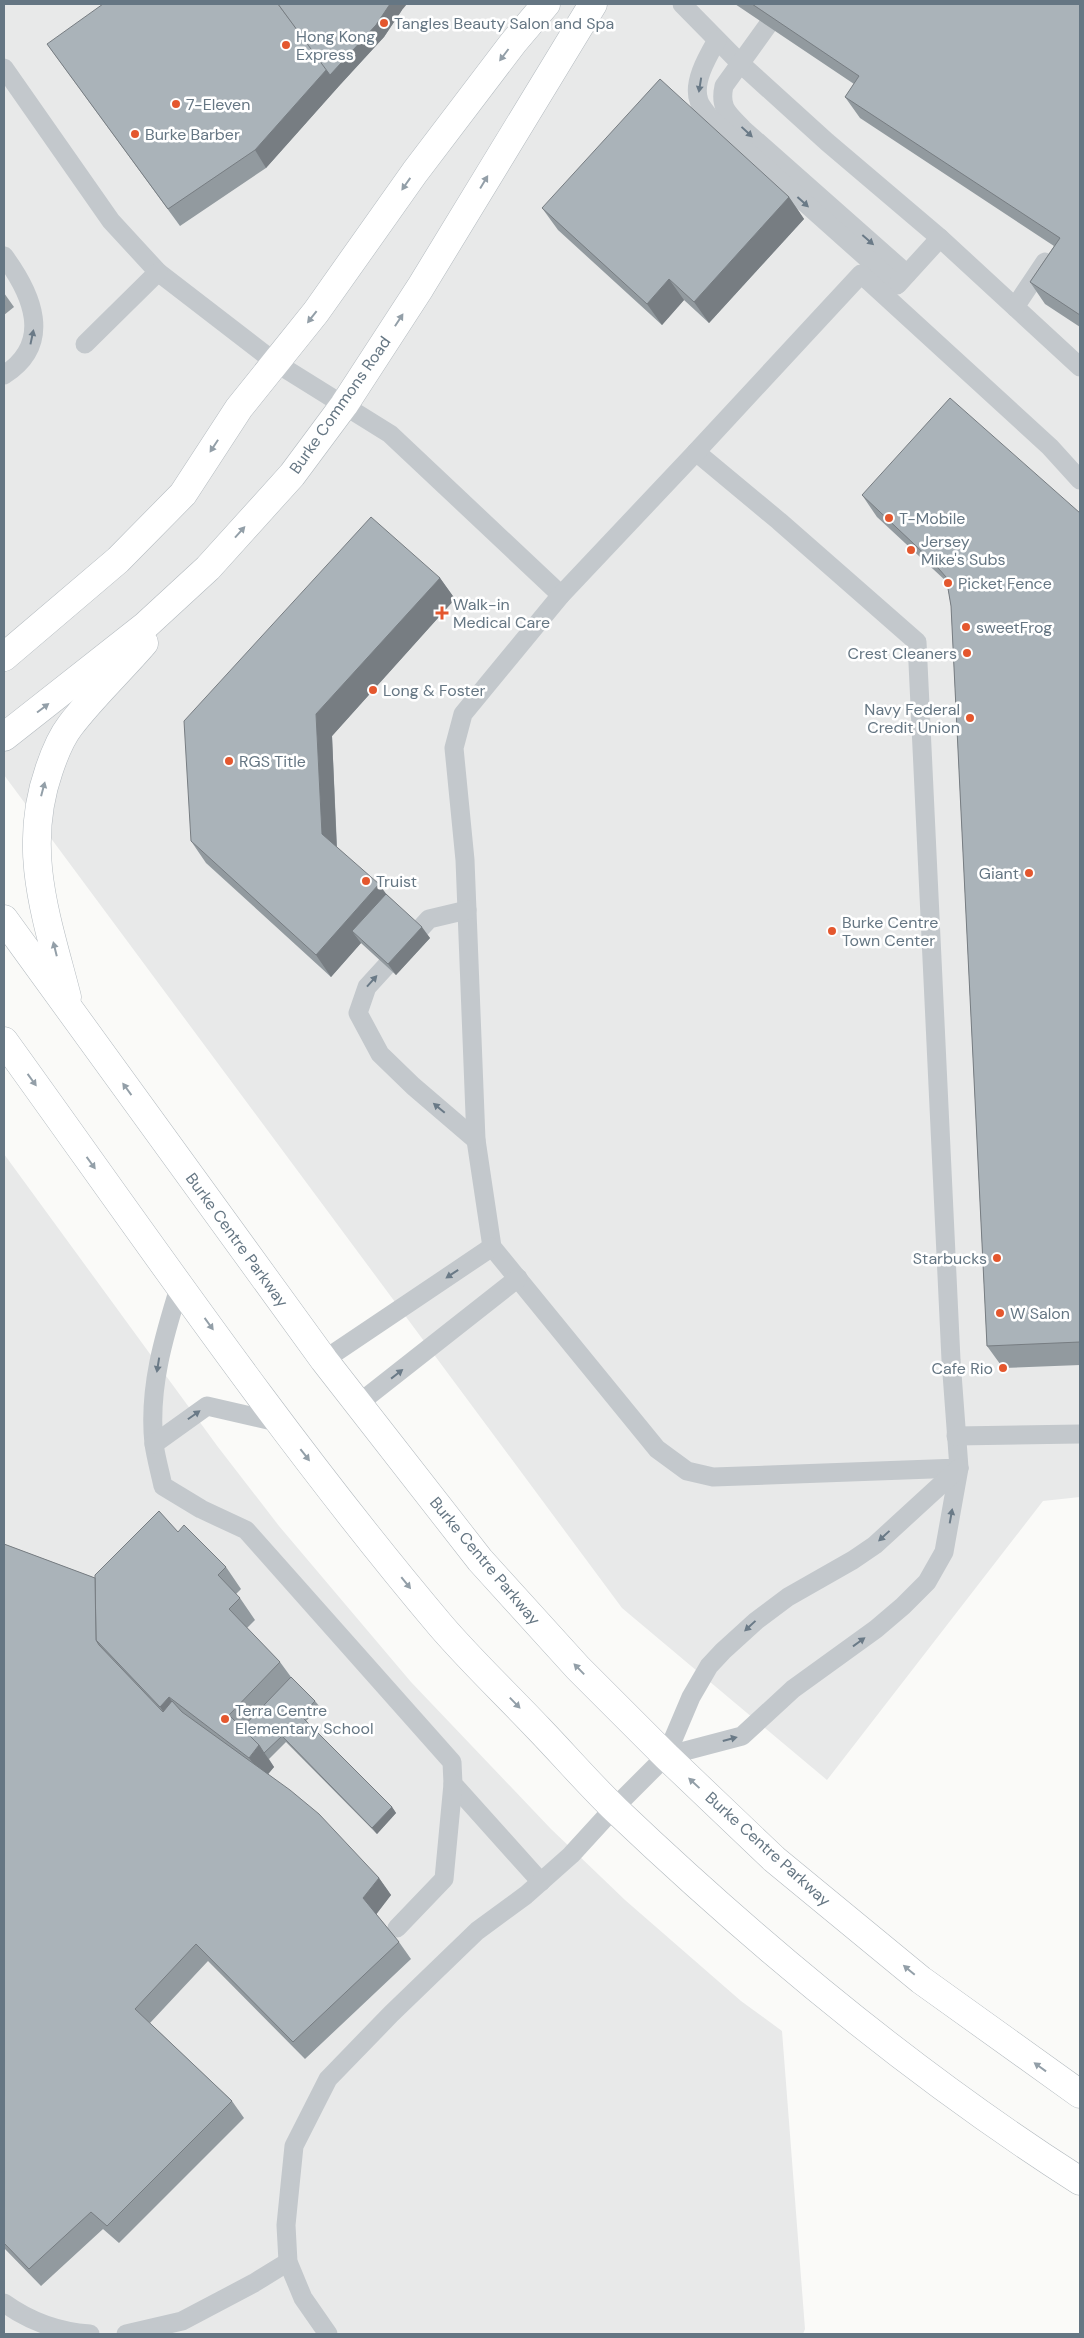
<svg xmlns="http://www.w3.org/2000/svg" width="1084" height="2338" font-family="'DM Sans',sans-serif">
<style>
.built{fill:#e8e9e9}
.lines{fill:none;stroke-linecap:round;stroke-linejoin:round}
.secondary-casing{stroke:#b3babf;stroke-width:29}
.lane{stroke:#c3c8cc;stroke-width:19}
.secondary{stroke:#fff;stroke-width:28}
.wall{fill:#929a9f}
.shaded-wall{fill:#777d82}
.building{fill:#aab3b9;stroke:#777d82}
.oneway{fill:#939fa8}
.oneway2{fill:#6a7a87}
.poi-dot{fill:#e4572e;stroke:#fff;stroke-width:2}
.labels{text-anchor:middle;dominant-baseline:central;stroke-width:5;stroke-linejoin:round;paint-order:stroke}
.poi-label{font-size:16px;fill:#657683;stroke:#fff;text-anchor:start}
.street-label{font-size:16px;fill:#657683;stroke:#fff}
</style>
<rect width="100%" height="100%" fill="#fafaf8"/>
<g class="built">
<polygon points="4,4 1080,4 1080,1497 1043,1501 827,1780 622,1608 4,775"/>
<polygon points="4,1154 218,1447 279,1526 411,1682 551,1829 625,1900 741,2001 782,2031 805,2329 803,2334 4,2334"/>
</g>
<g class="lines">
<g class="secondary-casing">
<g id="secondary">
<polyline points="4,657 118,560 183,494 239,408 316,312 415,172 513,43 546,4"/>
<polyline points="4,737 145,626 208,568 292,475 344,405 420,288 593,4"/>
<polyline points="4,919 324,1360 480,1560 578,1668 666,1756 774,1859 921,1980 1080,2094"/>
<path d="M67 997C47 919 21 850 49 770 54 755 60 739 70 726 91 698 120 671 144 643"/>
<path d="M4 1041C146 1238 284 1440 441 1626 472 1662 507 1695 539 1729 565 1756 589 1784 616 1810 759 1946 914 2075 1080 2181"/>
</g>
</g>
<g class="lane">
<polyline points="682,4 741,64 827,142 940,238 1080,367"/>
<path d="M783 4 724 86C719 109 729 114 743 129L907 274"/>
<path d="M717 40C708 56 692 82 699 101 701 107 707 113 710 118L897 285"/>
<polyline points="4,68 111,221 158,272 276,363 390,434 561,595"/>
<path d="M4 256C32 294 54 343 4 375"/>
<polyline points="898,284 940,238"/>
<polyline points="1015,307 1045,262"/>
<polyline points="85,344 158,272"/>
<polygon points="696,452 779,521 917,642 951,1360 959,1468 713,1477 687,1471 657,1449 492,1247 476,1140 465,860 454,748 463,714 561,595"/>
<polyline points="696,452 861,274 1050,447 1080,480"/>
<polyline points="467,910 429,919 367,987 358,1013 380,1054 413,1086 476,1140"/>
<path d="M180 1285C164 1336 148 1389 154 1444 156 1458 160 1472 163 1486L201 1509 246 1530 452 1762 453 1784 541 1882"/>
<polyline points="324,1360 492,1247"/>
<polyline points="358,1404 518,1278"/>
<polyline points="956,1436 1080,1434"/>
<polyline points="154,1444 207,1406 281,1423"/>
<polyline points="666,1756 742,1736 793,1689 876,1629 903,1606 927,1582 944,1552 959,1468"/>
<polyline points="397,1928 444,1879 453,1784"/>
<path d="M4 2303C29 2321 59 2332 90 2334"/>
<polyline points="126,2334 182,2321 254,2283 288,2262"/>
<polyline points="328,2334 303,2298 288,2262 286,2225 294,2146 328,2079 391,2014 477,1931 526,1895 571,1855 614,1808 666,1756 691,1697 709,1666 723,1651 756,1621 788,1597 853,1560 875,1545 959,1468"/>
</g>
<use href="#secondary" class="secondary"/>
</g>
<g class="wall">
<polygon points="735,4 1080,4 1080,327 1045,304 1030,282 1054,246 860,118 845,97 854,84"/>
<polygon points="402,10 384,37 339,86 266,168 180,226 47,44"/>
<polygon points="789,197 804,219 709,323 684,300 662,325 558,230 542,208"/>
<polygon points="4,293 14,307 4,315"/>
<polygon points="862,495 1080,513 1080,1365 1003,1368 987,1346 951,606 947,582 877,517"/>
<polygon points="440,578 455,599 332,736 337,847 386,894 430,938 396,975 361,943 331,977 206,863 191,841"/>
<polygon points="178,1532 226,1567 241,1589 236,1594 240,1598 255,1620 247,1628 280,1662 291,1677 315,1701 320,1707 306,1721 392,1807 396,1813 377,1834 286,1742 269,1759 274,1767 268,1774 379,1878 391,1895 376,1914 399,1942 411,1959 305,2059 208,1961 150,2023 232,2101 244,2118 119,2243 103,2229 41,2286 4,2248 4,1544 95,1578"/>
</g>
<g class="shaded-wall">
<polygon points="390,4 407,4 402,10 384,37 339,86 266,168 255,150 327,69"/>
<polygon points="789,197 804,219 709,323 694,302"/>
<polygon points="669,279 684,300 662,325 647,304"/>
<polygon points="440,578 455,599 332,736 337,855 322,834 316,714"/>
<polygon points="379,884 395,906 352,931 361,943 331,977 316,955"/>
<polygon points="422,927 430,938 396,975 388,964"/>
<polygon points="169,1697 184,1718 175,1729 160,1707"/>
<polygon points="259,1745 274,1767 264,1779 249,1758"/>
<polygon points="392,1807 396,1813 377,1834 372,1828"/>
<polygon points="379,1878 391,1895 375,1916 363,1898"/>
</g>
<g class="building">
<polygon points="103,4 278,4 327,69 255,150 168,209 47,44"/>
<polygon points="278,4 390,4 376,25 330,75"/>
<polygon points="752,4 1080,4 1080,315 1030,282 1060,238 845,97 859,76"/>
<polygon points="660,79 789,197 694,302 669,279 647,304 542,208"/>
<polygon points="950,398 1080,513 1080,1342 987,1346 951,606 946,577 932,561 862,495"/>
<polygon points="371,517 440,578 316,714 322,834 379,884 316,955 191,841 184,721"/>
<polygon points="386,894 422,927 388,964 352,931"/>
<polygon points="159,1511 178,1532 184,1525 226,1567 218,1575 240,1598 229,1609 280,1662 229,1715 259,1745 249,1758 169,1697 160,1707 96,1640 95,1575"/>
<polygon points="4,1544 95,1578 96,1640 99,1645 163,1712 172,1701 182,1712 290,1790 319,1814 379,1878 363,1898 399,1942 293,2042 196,1944 135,2009 232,2101 107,2226 91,2212 29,2269 4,2243"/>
<polygon points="291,1677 315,1701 301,1716 392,1807 372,1828 282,1736 264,1753 259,1745 242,1728"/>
</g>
<defs><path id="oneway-solid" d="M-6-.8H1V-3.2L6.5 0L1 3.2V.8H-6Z" transform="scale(1.25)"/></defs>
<g class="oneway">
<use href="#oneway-solid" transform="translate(504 55) rotate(127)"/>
<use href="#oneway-solid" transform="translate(484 182) rotate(-59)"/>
<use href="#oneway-solid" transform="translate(406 184) rotate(125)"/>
<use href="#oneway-solid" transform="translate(312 317) rotate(128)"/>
<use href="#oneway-solid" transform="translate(399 320) rotate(-57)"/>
<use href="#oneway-solid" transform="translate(214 446) rotate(123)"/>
<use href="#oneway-solid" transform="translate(240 532) rotate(-48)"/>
<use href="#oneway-solid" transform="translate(43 708) rotate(-37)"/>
<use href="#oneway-solid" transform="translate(43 789) rotate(-75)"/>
<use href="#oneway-solid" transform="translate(55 949) rotate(-104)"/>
<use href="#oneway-solid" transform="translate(32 1080) rotate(54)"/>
<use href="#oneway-solid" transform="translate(127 1089) rotate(-126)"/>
<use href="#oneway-solid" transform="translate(91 1163) rotate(54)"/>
<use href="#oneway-solid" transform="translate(209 1324) rotate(54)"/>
<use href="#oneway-solid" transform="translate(305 1455) rotate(52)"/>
<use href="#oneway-solid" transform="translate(406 1583) rotate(51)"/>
<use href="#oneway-solid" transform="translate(579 1669) rotate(-134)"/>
<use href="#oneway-solid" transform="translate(515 1703) rotate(46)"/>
<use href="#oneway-solid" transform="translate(694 1783) rotate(-137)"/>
<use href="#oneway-solid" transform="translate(909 1970) rotate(-140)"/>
<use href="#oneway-solid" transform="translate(1040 2067) rotate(-144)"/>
</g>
<g class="oneway2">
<use href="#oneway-solid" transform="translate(700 85) rotate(99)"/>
<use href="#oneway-solid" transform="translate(747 132) rotate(43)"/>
<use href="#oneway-solid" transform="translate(803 202) rotate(42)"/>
<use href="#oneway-solid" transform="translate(868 240) rotate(41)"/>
<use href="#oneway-solid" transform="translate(32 337) rotate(-78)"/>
<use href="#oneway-solid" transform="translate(372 981) rotate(-48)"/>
<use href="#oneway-solid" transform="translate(439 1108) rotate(-140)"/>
<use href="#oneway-solid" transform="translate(452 1274) rotate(146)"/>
<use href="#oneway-solid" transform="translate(158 1365) rotate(99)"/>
<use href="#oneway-solid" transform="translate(397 1374) rotate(-38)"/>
<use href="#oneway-solid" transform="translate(194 1415) rotate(-35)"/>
<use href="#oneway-solid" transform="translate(951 1516) rotate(-80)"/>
<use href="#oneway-solid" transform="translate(884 1536) rotate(137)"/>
<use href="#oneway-solid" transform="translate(750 1626) rotate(137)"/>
<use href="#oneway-solid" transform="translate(859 1642) rotate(-36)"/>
<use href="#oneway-solid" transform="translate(730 1739) rotate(-15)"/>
</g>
<g class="poi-dot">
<circle cx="384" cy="23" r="5"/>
<circle cx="286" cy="45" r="5"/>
<circle cx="176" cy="104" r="5"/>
<circle cx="135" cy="134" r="5"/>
<circle cx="889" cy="518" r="5"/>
<circle cx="911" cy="550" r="5"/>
<circle cx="948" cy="583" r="5"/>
<path d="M439.5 605.5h5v5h5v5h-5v5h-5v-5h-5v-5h5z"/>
<circle cx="966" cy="627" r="5"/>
<circle cx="967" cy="653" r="5"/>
<circle cx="373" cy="690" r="5"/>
<circle cx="970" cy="718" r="5"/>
<circle cx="229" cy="761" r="5"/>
<circle cx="1029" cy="873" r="5"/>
<circle cx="366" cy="881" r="5"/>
<circle cx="832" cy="931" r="5"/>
<circle cx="997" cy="1258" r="5"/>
<circle cx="1000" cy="1313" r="5"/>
<circle cx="1003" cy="1368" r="5"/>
<circle cx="225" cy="1719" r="5"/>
</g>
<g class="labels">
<g class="poi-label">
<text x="394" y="23">Tangles Beauty Salon and Spa</text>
<text x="296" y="36">Hong Kong<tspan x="296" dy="18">Express</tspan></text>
<text x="186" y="104">7-Eleven</text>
<text x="145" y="134">Burke Barber</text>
<text x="899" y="518">T-Mobile</text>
<text x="921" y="541">Jersey<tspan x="921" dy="18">Mike's Subs</tspan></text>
<text x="958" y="583">Picket Fence</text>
<text x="453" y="604">Walk-in<tspan x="453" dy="18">Medical Care</tspan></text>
<text x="976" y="627">sweetFrog</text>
<text x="957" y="653" text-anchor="end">Crest Cleaners</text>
<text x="383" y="690">Long &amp; Foster</text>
<text x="960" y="709" text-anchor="end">Navy Federal<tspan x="960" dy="18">Credit Union</tspan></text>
<text x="239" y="761">RGS Title</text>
<text x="1019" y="873" text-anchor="end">Giant</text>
<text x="376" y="881">Truist</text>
<text x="842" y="922">Burke Centre<tspan x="842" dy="18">Town Center</tspan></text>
<text x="987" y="1258" text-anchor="end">Starbucks</text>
<text x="1010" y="1313">W Salon</text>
<text x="993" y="1368" text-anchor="end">Cafe Rio</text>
<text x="235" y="1710">Terra Centre<tspan x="235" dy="18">Elementary School</tspan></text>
</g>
<g class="street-label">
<text transform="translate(340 405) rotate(-55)">Burke Commons Road</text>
<text transform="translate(237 1240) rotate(54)">Burke Centre Parkway</text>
<text transform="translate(485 1561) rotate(50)">Burke Centre Parkway</text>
<text transform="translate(768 1849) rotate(42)">Burke Centre Parkway</text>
</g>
</g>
<rect width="1084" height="2338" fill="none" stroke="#657683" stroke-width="10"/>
</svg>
